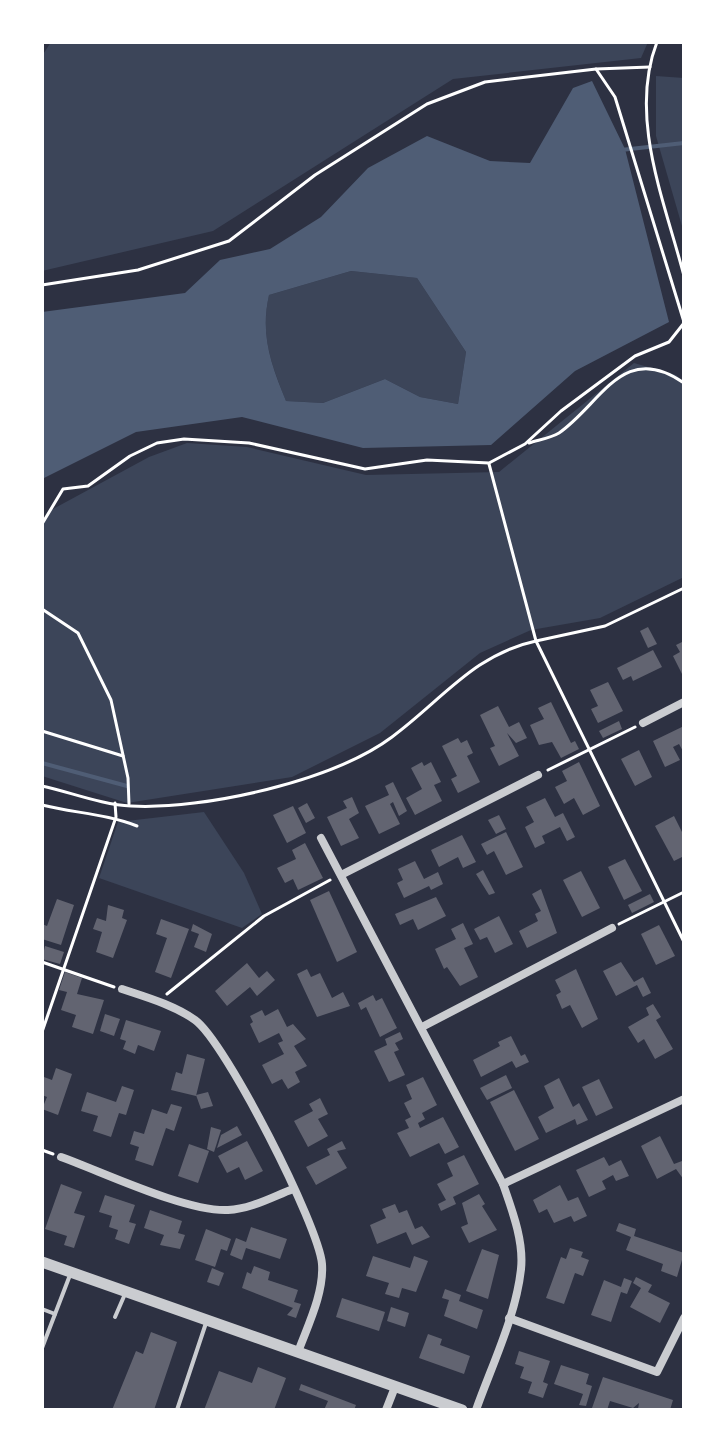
<svg xmlns="http://www.w3.org/2000/svg" width="726" height="1452" font-family="'Fira Sans Condensed',sans-serif">
<style>
.green{fill:#3c4559}
.water{fill:#4f5d75;fill-rule:evenodd}
.lines{fill:none;stroke-linecap:round;stroke-linejoin:round}
.stream{stroke:#4f5d75;stroke-width:4}
.building{fill:#626471}
.path{stroke:#fff;stroke-width:3}
.service{stroke:#caccd0;stroke-width:4}
.minor{stroke:#caccd0;stroke-width:8}
.tertiary{stroke:#caccd0;stroke-width:11}
</style>
<rect width="100%" height="100%" fill="#2d3142"/>
<g class="green">
<polygon points="51,42 648,42 641,58 453,79 213,231 42,271 42,56"/>
<polygon points="656,76 684,78 684,233 656,136"/>
<path d="M351 271 417 278 466 352 458 404 420 397 385 379 323 403 286 401C271 363 260 335 269 295Z"/>
<polygon points="634,363 676,375 684,382 684,577 600,618 531,630 480,653 380,733 292,777 127,803 42,776 42,520 53,509 149,457 187,443 247,447 366,475 499,472"/>
<polygon points="204,812 244,873 262,914 242,928 99,878 118,822"/>
</g>
<path class="water" d="M592 81 625 149 669 322 575 371 491 445 363 448 242 417 136 432 42 479V312L185 293 220 260 270 249 321 217 368 168 427 136 490 161 530 163 573 88ZM351 271 417 278 466 352 458 404 420 397 385 379 323 403 286 401C271 364 260 335 269 295Z"/>
<g class="lines">
<g class="stream">
<polyline points="621,150 684,143"/>
<polyline points="42,763 127,786"/>
</g>
</g>
<g class="building">
<polygon points="648,627 657,644 648,648 640,631"/>
<polygon points="684,641 684,678 673,656 680,652 676,645"/>
<polygon points="653,650 662,667 633,681 631,676 623,680 617,668"/>
<polygon points="608,682 623,711 598,723 591,709 598,706 590,690"/>
<polygon points="551,702 571,743 575,741 579,749 561,758 552,742 539,745 530,725 544,719 538,708"/>
<polygon points="498,706 509,727 519,722 527,738 516,743 507,733 519,756 499,766 490,748 495,746 480,715"/>
<polygon points="619,721 622,729 603,738 599,731"/>
<polygon points="684,726 684,753 679,744 673,747 680,760 665,767 653,741"/>
<polygon points="458,738 461,743 467,740 473,753 467,756 480,782 458,793 451,779 457,776 442,746"/>
<polygon points="639,750 652,777 635,786 621,759"/>
<polygon points="422,762 424,766 431,762 441,782 434,785 442,801 415,815 406,798 422,789 411,768"/>
<polygon points="579,762 600,806 583,815 574,798 564,804 555,787 567,781 562,771"/>
<polygon points="393,782 407,811 399,816 393,802 390,804 400,824 379,834 365,806 389,795 385,786"/>
<polygon points="352,797 359,813 349,819 359,838 341,846 327,817 347,808 343,801"/>
<polygon points="545,798 555,817 563,813 575,837 567,841 560,827 542,836 545,843 535,848 525,827 534,822 526,807"/>
<polygon points="307,803 315,818 306,823 298,808"/>
<polygon points="293,806 306,833 287,843 273,815"/>
<polygon points="499,815 506,829 496,834 488,820"/>
<polygon points="674,816 684,836 684,856 674,861 655,826"/>
<polygon points="506,832 523,867 506,875 494,851 487,855 481,844"/>
<polygon points="462,835 476,862 463,868 458,857 439,867 431,850"/>
<polygon points="305,843 323,878 298,890 293,879 285,883 277,868 296,859 292,850"/>
<polygon points="625,859 642,891 624,900 608,867"/>
<polygon points="415,861 424,879 438,872 443,884 431,890 429,886 404,898 397,883 403,880 398,869"/>
<polygon points="483,870 495,893 489,895 476,874"/>
<polygon points="581,871 600,908 582,917 563,880"/>
<polygon points="541,889 557,933 527,948 519,931 538,921 535,914 541,911 532,894"/>
<polygon points="329,891 357,952 337,962 310,900"/>
<polygon points="650,894 654,902 632,913 628,905"/>
<polygon points="436,897 446,916 418,930 413,919 400,925 395,914"/>
<polygon points="57,899 74,905 61,945 42,939 42,924 47,926"/>
<polygon points="108,905 124,910 122,918 127,920 113,958 96,952 102,932 93,929 97,918 106,921"/>
<polygon points="499,916 513,944 495,953 487,937 480,940 474,929"/>
<polygon points="161,919 189,929 171,978 155,972 167,938 156,934"/>
<polygon points="463,923 473,944 464,948 478,977 460,986 447,967 444,969 435,949 456,939 451,929"/>
<polygon points="193,924 212,934 206,952 194,947 199,934 191,931"/>
<polygon points="659,925 675,956 656,965 641,934"/>
<polygon points="45,946 64,952 60,964 42,959"/>
<polygon points="621,962 634,982 643,977 651,993 643,997 637,985 616,996 603,971"/>
<polygon points="247,963 259,978 267,971 275,980 257,996 250,987 227,1006 215,991"/>
<polygon points="307,969 311,977 320,973 332,998 343,992 350,1006 317,1017 297,974"/>
<polygon points="576,969 598,1019 582,1028 570,1005 562,1009 556,995 561,992 555,980"/>
<polygon points="65,972 82,978 77,994 104,1000 93,1034 72,1027 76,1015 61,1010 67,992 59,990"/>
<polygon points="373,995 376,1001 382,998 397,1028 380,1037 366,1007 361,1010 358,1003"/>
<polygon points="653,1004 661,1017 656,1020 673,1049 655,1059 644,1039 638,1043 628,1027 649,1015 646,1008"/>
<polygon points="278,1009 287,1027 293,1024 306,1039 294,1046 307,1066 295,1072 300,1082 288,1089 282,1079 272,1084 262,1065 284,1054 278,1043 283,1041 279,1033 259,1043 250,1024 253,1022 250,1016 262,1010 265,1016"/>
<polygon points="105,1014 120,1019 114,1036 100,1031"/>
<polygon points="126,1020 161,1031 154,1051 138,1045 135,1054 123,1049 126,1041 120,1039"/>
<polygon points="400,1032 403,1039 395,1043 399,1050 394,1052 405,1075 389,1082 374,1051 387,1045 385,1039"/>
<polygon points="511,1036 521,1056 525,1054 529,1062 516,1068 512,1061 481,1077 473,1060 500,1046 498,1042"/>
<polygon points="187,1054 205,1059 196,1096 171,1090 176,1072 182,1074"/>
<polygon points="56,1068 72,1074 58,1115 42,1109 47,1097 42,1095 42,1084 44,1077 52,1080"/>
<polygon points="506,1075 512,1088 487,1100 480,1088"/>
<polygon points="423,1077 437,1105 422,1113 425,1119 418,1123 420,1128 443,1117 459,1147 445,1154 439,1143 410,1157 397,1133 409,1128 405,1120 411,1117 404,1103 412,1099 406,1085"/>
<polygon points="559,1078 573,1107 579,1103 588,1120 577,1125 575,1119 546,1133 538,1117 554,1108 544,1086"/>
<polygon points="599,1079 613,1108 596,1116 582,1087"/>
<polygon points="122,1086 134,1090 126,1115 119,1113 111,1137 93,1131 98,1116 81,1111 87,1092 116,1102"/>
<polygon points="514,1090 539,1139 515,1151 490,1102"/>
<polygon points="208,1092 213,1106 201,1109 196,1095"/>
<polygon points="320,1098 328,1114 318,1119 328,1136 308,1147 294,1121 313,1111 309,1104"/>
<polygon points="171,1104 182,1107 174,1131 166,1128 153,1166 135,1160 139,1147 130,1144 134,1131 144,1134 152,1109 167,1114"/>
<polygon points="237,1126 242,1135 217,1148 221,1135"/>
<polygon points="211,1127 221,1130 214,1152 207,1149"/>
<polygon points="660,1136 674,1164 682,1161 684,1180 676,1169 657,1179 641,1146"/>
<polygon points="247,1141 263,1171 245,1180 239,1167 227,1173 218,1156"/>
<polygon points="342,1141 346,1149 337,1151 347,1168 316,1185 306,1167 330,1155 327,1149"/>
<polygon points="189,1144 209,1151 198,1183 178,1176"/>
<polygon points="464,1155 479,1184 453,1197 456,1204 441,1211 438,1204 446,1200 437,1184 453,1176 447,1163"/>
<polygon points="604,1157 609,1166 621,1160 629,1176 616,1181 613,1175 602,1181 606,1189 589,1197 576,1170"/>
<polygon points="61,1184 82,1192 74,1213 85,1216 74,1248 64,1245 67,1236 45,1229"/>
<polygon points="560,1185 568,1201 578,1197 587,1216 574,1222 571,1216 554,1223 547,1209 539,1213 533,1200"/>
<polygon points="479,1194 485,1204 482,1206 497,1230 469,1243 461,1227 468,1224 462,1203"/>
<polygon points="105,1195 135,1205 129,1222 136,1224 129,1244 115,1239 118,1230 109,1227 112,1216 99,1212"/>
<polygon points="395,1204 399,1213 407,1210 415,1229 422,1226 430,1237 412,1245 406,1232 377,1244 370,1225 386,1218 382,1209"/>
<polygon points="150,1210 182,1221 178,1233 185,1235 180,1249 160,1245 164,1235 144,1228"/>
<polygon points="619,1223 636,1229 634,1236 684,1253 677,1277 661,1271 663,1264 626,1250 631,1237 616,1231"/>
<polygon points="251,1227 287,1239 280,1259 246,1248 242,1260 230,1255 236,1238 246,1242"/>
<polygon points="206,1229 231,1239 227,1251 221,1249 215,1267 195,1260"/>
<polygon points="570,1248 583,1252 581,1257 589,1260 583,1276 575,1273 564,1304 546,1298 561,1257 566,1259"/>
<polygon points="482,1249 499,1255 488,1299 466,1291"/>
<polygon points="373,1256 410,1268 414,1256 428,1261 416,1292 402,1288 399,1298 385,1294 389,1283 366,1276"/>
<polygon points="254,1266 270,1272 268,1280 298,1290 294,1302 301,1304 296,1318 287,1315 293,1308 242,1288 247,1272 251,1274"/>
<polygon points="212,1268 224,1273 219,1286 207,1282"/>
<polygon points="636,1277 652,1285 648,1292 670,1303 660,1323 630,1307 641,1288 633,1283"/>
<polygon points="624,1278 632,1281 627,1294 621,1292 611,1322 591,1315 604,1280 621,1287"/>
<polygon points="445,1289 461,1295 459,1301 483,1310 477,1329 444,1316 449,1300 442,1298"/>
<polygon points="342,1298 385,1312 379,1331 336,1317"/>
<polygon points="391,1307 409,1313 405,1327 387,1321"/>
<polygon points="151,1332 177,1342 154,1410 112,1410 136,1351 143,1354"/>
<polygon points="428,1334 442,1339 440,1345 470,1356 464,1374 419,1358"/>
<polygon points="519,1351 550,1361 543,1382 548,1384 543,1398 528,1393 532,1382 520,1378 524,1367 515,1364"/>
<polygon points="561,1365 589,1374 586,1384 592,1386 586,1406 579,1405 583,1394 554,1384"/>
<polygon points="258,1367 286,1378 274,1410 204,1410 219,1371 252,1383"/>
<polygon points="603,1377 673,1400 670,1410 642,1410 638,1409 639,1403 633,1408 610,1401 607,1410 592,1408"/>
<polygon points="301,1384 356,1405 354,1410 324,1410 328,1401 299,1390"/>
</g>
<g class="lines">
<g class="path">
<path d="M657 42C628 117 665 202 684 276"/>
<polyline points="596,69 615,97 684,322"/>
<polyline points="42,285 138,270 229,241 315,175 427,104 485,82 596,69 650,67"/>
<path d="M529 443C538 440 551 438 559 433 601 404 623 340 684 383"/>
<polyline points="42,524 63,489 88,486 130,456 157,443 184,439 249,443 365,469 427,460 489,463 525,444 561,411 635,356 669,342 684,323"/>
<polyline points="684,588 605,626 536,641 684,942"/>
<polyline points="42,609 78,633 111,700 128,778 129,804"/>
<polyline points="42,731 123,756"/>
<polyline points="548,770 635,727"/>
<path d="M42 786C70 792 102 805 131 806 204 810 333 781 392 737 441 701 474 654 536 641L489 464"/>
<path d="M42 805C74 813 107 814 137 826"/>
<polyline points="619,924 684,892"/>
<polyline points="42,962 114,987"/>
<polyline points="167,994 264,916 330,880"/>
<polyline points="42,1032 116,817 115,803"/>
<polyline points="42,1150 53,1154"/>
</g>
<g class="service">
<polyline points="42,1309 55,1314"/>
<polyline points="115,1317 125,1294"/>
<polyline points="42,1348 70,1275"/>
<polyline points="177,1410 206,1323"/>
</g>
<g class="minor">
<polyline points="643,723 684,702"/>
<path d="M321 838 503 1184C512 1210 524 1241 521 1269 516 1316 492 1365 476 1410"/>
<polyline points="341,875 538,775"/>
<path d="M122 989C146 997 174 1005 195 1020 225 1041 319 1226 322 1264 324 1293 308 1325 298 1352"/>
<polyline points="422,1027 612,928"/>
<path d="M61 1157C103 1172 186 1212 228 1210 251 1209 272 1197 293 1189"/>
<polyline points="503,1184 684,1099"/>
<polyline points="509,1318 657,1372 684,1318"/>
<polyline points="386,1410 395,1387"/>
</g>
<polyline class="tertiary" points="42,1262 462,1410"/>
</g>
<rect width="726" height="1452" fill="none" stroke="#ffffff" stroke-width="88"/>
</svg>
